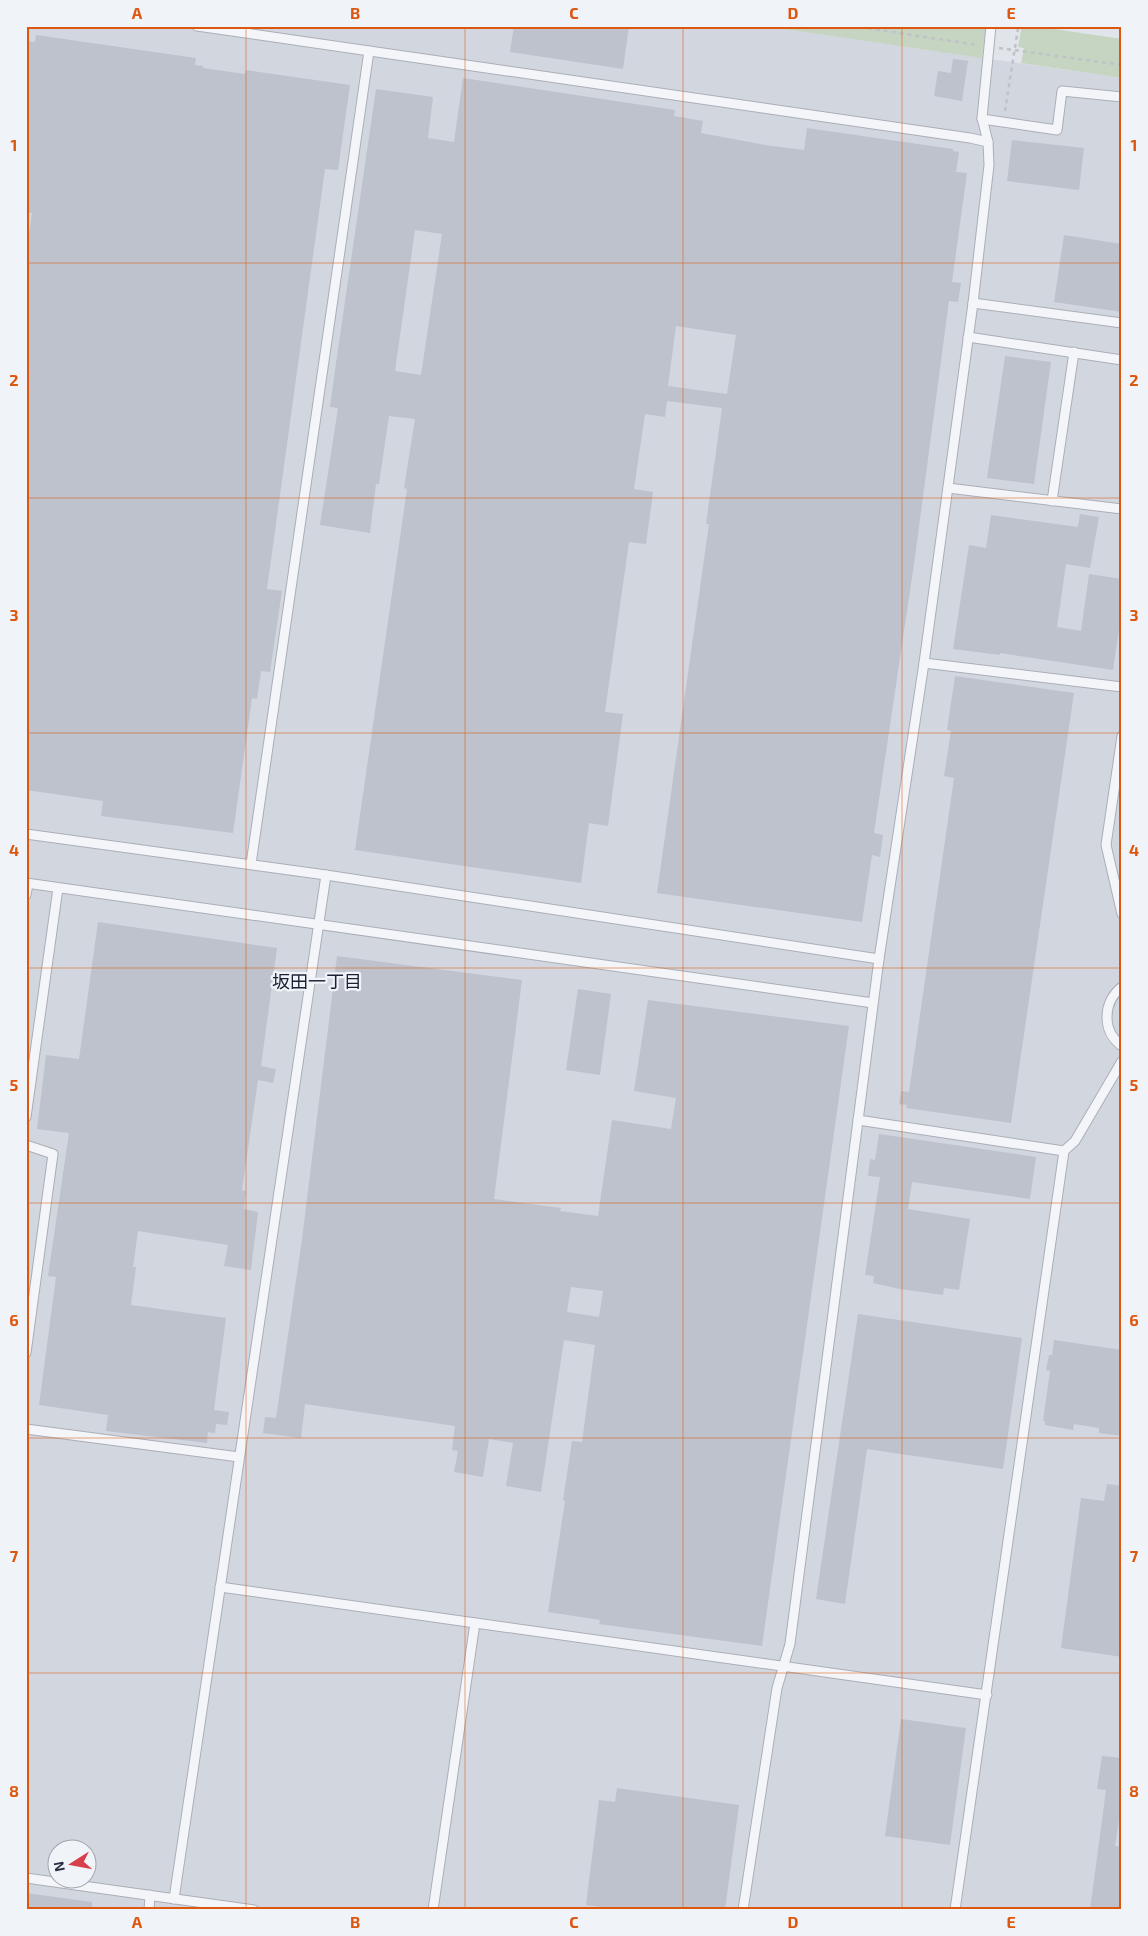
<svg xmlns="http://www.w3.org/2000/svg" width="1148" height="1936" font-family="'Exo 2','Noto Sans JP',sans-serif">
<style>
.built{fill:#d2d6df;fill-rule:evenodd}
.green{fill:#c5d5c1}
.building{fill:#bdc2cd;fill-rule:evenodd}
.lines{fill:none;stroke-linecap:round;stroke-linejoin:round}
.lane-casing{stroke:#aaaeb8;stroke-width:11}
.path{stroke:#bfc2c9;stroke-width:2.5;stroke-dasharray:4 4;stroke-linecap:butt}
.lane{stroke:#f4f5f8;stroke-width:9}
.grid{fill:none;stroke:#de570f;stroke-width:1;stroke-opacity:0.55}
.labels{text-anchor:middle;dominant-baseline:central;stroke-width:4.5;stroke-linejoin:round;paint-order:stroke}
.neighbourhood-label{font-size:18px;fill:#1a2134;stroke:#f0f3f7}
.neatline{fill:none;stroke:#de570f;stroke-width:2}
.grid-label{font-size:16px;text-anchor:middle;font-weight:bold;fill:#de570f}
</style>
<rect width="100%" height="100%" fill="#e1e4ea"/>
<path class="built" d="M26 26H763L1122 78V1910H26ZM58 1848H88V1878H58Z"/>
<g class="green">
<polygon points="763,26 986,26 982,58"/>
<polygon points="1022,26 1034,26 1122,39 1122,78 1021,63 1024,48 1018,47"/>
</g>
<g class="building">
<polygon points="514,26 629,26 623,69 510,52"/>
<polygon points="36,35 196,58 195,65 203,66 203,68 245,74 246,70 350,85 338,170 325,169 267,589 282,591 270,672 261,671 257,699 252,698 233,833 101,816 103,801 26,790 26,254 32,213 26,212 26,41 35,42"/>
<polygon points="953,59 968,61 962,101 934,96 938,71 951,73"/>
<path d="M463 78 675 110 674 116 703 121 701 133 765 145 804 150 807 128 953 149V151L959 152 956 172 967 173 952 282 961 283 958 302 949 301 915 557 874 833 883 835 880 857 872 855 862 922 657 893 709 524H706L722 408 667 401 665 417 645 414 634 489 653 492 646 544 629 542 605 712 623 714 608 826 589 823 581 883 355 850 407 489 404 488 415 419 389 416 379 484H376L370 533 320 525 338 408 330 407 336 363 376 89 433 97 428 138 454 142ZM415 230 442 234 421 375 395 371ZM676 326 736 335 727 394 668 386Z"/>
<polygon points="1012,140 1084,148 1079,190 1007,181"/>
<polygon points="1064,235 1122,244 1122,312 1054,302"/>
<polygon points="1005,356 1051,362 1034,484 987,478"/>
<polygon points="1080,514 1099,517 1090,568 1066,564 1057,627 1081,631 1089,574 1122,579 1122,609 1113,670 1000,653 1000,655 953,649 969,545 986,548 991,515 1078,527"/>
<polygon points="955,676 1074,693 1011,1123 906,1108 907,1105 899,1104 901,1091 909,1092 954,778 944,776 951,731 947,730"/>
<polygon points="98,922 277,948 261,1066 276,1069 273,1083 258,1080 242,1190 246,1191 244,1209 258,1212 251,1270 224,1266 228,1245 138,1231 133,1267 136,1267 131,1305 226,1318 214,1410 229,1412 227,1425 216,1424 215,1433 208,1432 207,1443 106,1431 108,1415 39,1405 56,1277 48,1276 69,1133 37,1129 46,1055 79,1059"/>
<path d="M337 956 522 980 494 1199 561 1208 560 1211 598 1216 612 1120 671 1129 676 1098 634 1091 648 1000 849 1026 762 1646 599 1624 600 1620 548 1612 565 1501 563 1500 572 1441 582 1442 595 1345 564 1340 541 1492 506 1486 513 1443 489 1439 483 1477 454 1472 458 1451 452 1450 455 1426 305 1404 301 1438 263 1433 265 1417 276 1418 302 1239ZM571 1287 603 1291 599 1317 567 1312Z"/>
<polygon points="578,989 611,994 600,1075 566,1070"/>
<polygon points="879,1134 1036,1157 1030,1199 912,1182 908,1209 970,1219 959,1290 944,1288 943,1295 900,1289 873,1283 874,1276 865,1275 880,1177 868,1176 870,1159 875,1160"/>
<polygon points="858,1314 1022,1338 1003,1469 867,1449 845,1604 816,1599"/>
<polygon points="1054,1340 1122,1350 1122,1436 1099,1433 1099,1428 1074,1424 1073,1430 1045,1425 1045,1421 1043,1421 1050,1371 1046,1370 1049,1355 1052,1355"/>
<polygon points="1107,1484 1122,1486 1122,1657 1061,1648 1081,1498 1104,1501"/>
<polygon points="901,1719 966,1728 950,1845 885,1836"/>
<polygon points="1102,1756 1122,1758 1122,1819 1119,1819 1115,1846 1122,1847 1122,1910 1090,1910 1106,1790 1097,1789"/>
<polygon points="617,1788 739,1805 725,1910 601,1910 601,1907 586,1905 599,1800 615,1802"/>
<polygon points="26,1893 92,1902 92,1910 26,1910"/>
</g>
<g class="lines">
<g class="lane-casing">
<g id="lane">
<polyline points="197,26 970,138 988,142"/>
<polyline points="982,119 1057,130 1062,91 1122,97"/>
<polyline points="973,303 1122,323"/>
<polyline points="968,337 1122,360"/>
<polyline points="948,488 1122,509"/>
<polyline points="1052,501 1074,352"/>
<polyline points="924,663 1122,687"/>
<polyline points="1122,736 1106,845 1122,914"/>
<polyline points="26,834 326,875 879,959"/>
<polyline points="251,864 369,51"/>
<polyline points="26,883 873,1003"/>
<polyline points="26,895 28,884"/>
<path d="M1122 987C1103 1001 1101 1031 1122 1046"/>
<polyline points="26,1117 58,888"/>
<polyline points="858,1120 1064,1151"/>
<polyline points="26,1145 53,1154 26,1353"/>
<polyline points="26,1429 239,1457"/>
<polyline points="220,1587 987,1695"/>
<polyline points="26,1878 254,1910"/>
<polyline points="174,1899 326,875"/>
<polyline points="149,1910 150,1895"/>
<polyline points="433,1910 475,1623"/>
<polyline points="743,1910 777,1688 790,1644 879,959 924,663 973,303 989,165 988,142 982,118 991,26"/>
<polyline points="955,1910 1064,1151 1075,1141 1122,1061"/>
</g>
</g>
<g class="path">
<polyline points="852,26 978,45"/>
<polyline points="999,48 1122,65"/>
<polyline points="1005,111 1018,28"/>
</g>
<use href="#lane" class="lane"/>
</g>
<path class="grid" d="M246 26V1910M465 26V1910M683 26V1910M902 26V1910M26 263H1122M26 498H1122M26 733H1122M26 968H1122M26 1203H1122M26 1438H1122M26 1673H1122"/>
<g class="labels">
<g class="neighbourhood-label">
<text x="317" y="981">坂田一丁目</text>
</g>
</g>
<rect width="1148" height="1936" fill="none" stroke="#f0f3f7" stroke-width="55"/>
<g transform="translate(72 1864) rotate(259)"><circle r="24" fill="#f0f3f7" stroke="#a0a5af"/>
<path d="M0-4L9 19L0 12L-9 19Z" fill="#d63f4b"/>
<text y="-8" font-size="14" font-weight="bold" text-anchor="middle" fill="#283043">N</text>
</g>
<rect x="28" y="28" width="1092" height="1880" class="neatline"/>
<g class="grid-label">
<text x="137" y="19">A</text>
<text x="355" y="19">B</text>
<text x="574" y="19">C</text>
<text x="793" y="19">D</text>
<text x="1011" y="19">E</text>
<text x="14" y="151">1</text>
<text x="1134" y="151">1</text>
<text x="14" y="386">2</text>
<text x="1134" y="386">2</text>
<text x="14" y="621">3</text>
<text x="1134" y="621">3</text>
<text x="14" y="856">4</text>
<text x="1134" y="856">4</text>
<text x="14" y="1091">5</text>
<text x="1134" y="1091">5</text>
<text x="14" y="1326">6</text>
<text x="1134" y="1326">6</text>
<text x="14" y="1562">7</text>
<text x="1134" y="1562">7</text>
<text x="14" y="1797">8</text>
<text x="1134" y="1797">8</text>
<text x="137" y="1928">A</text>
<text x="355" y="1928">B</text>
<text x="574" y="1928">C</text>
<text x="793" y="1928">D</text>
<text x="1011" y="1928">E</text>
</g>
</svg>
